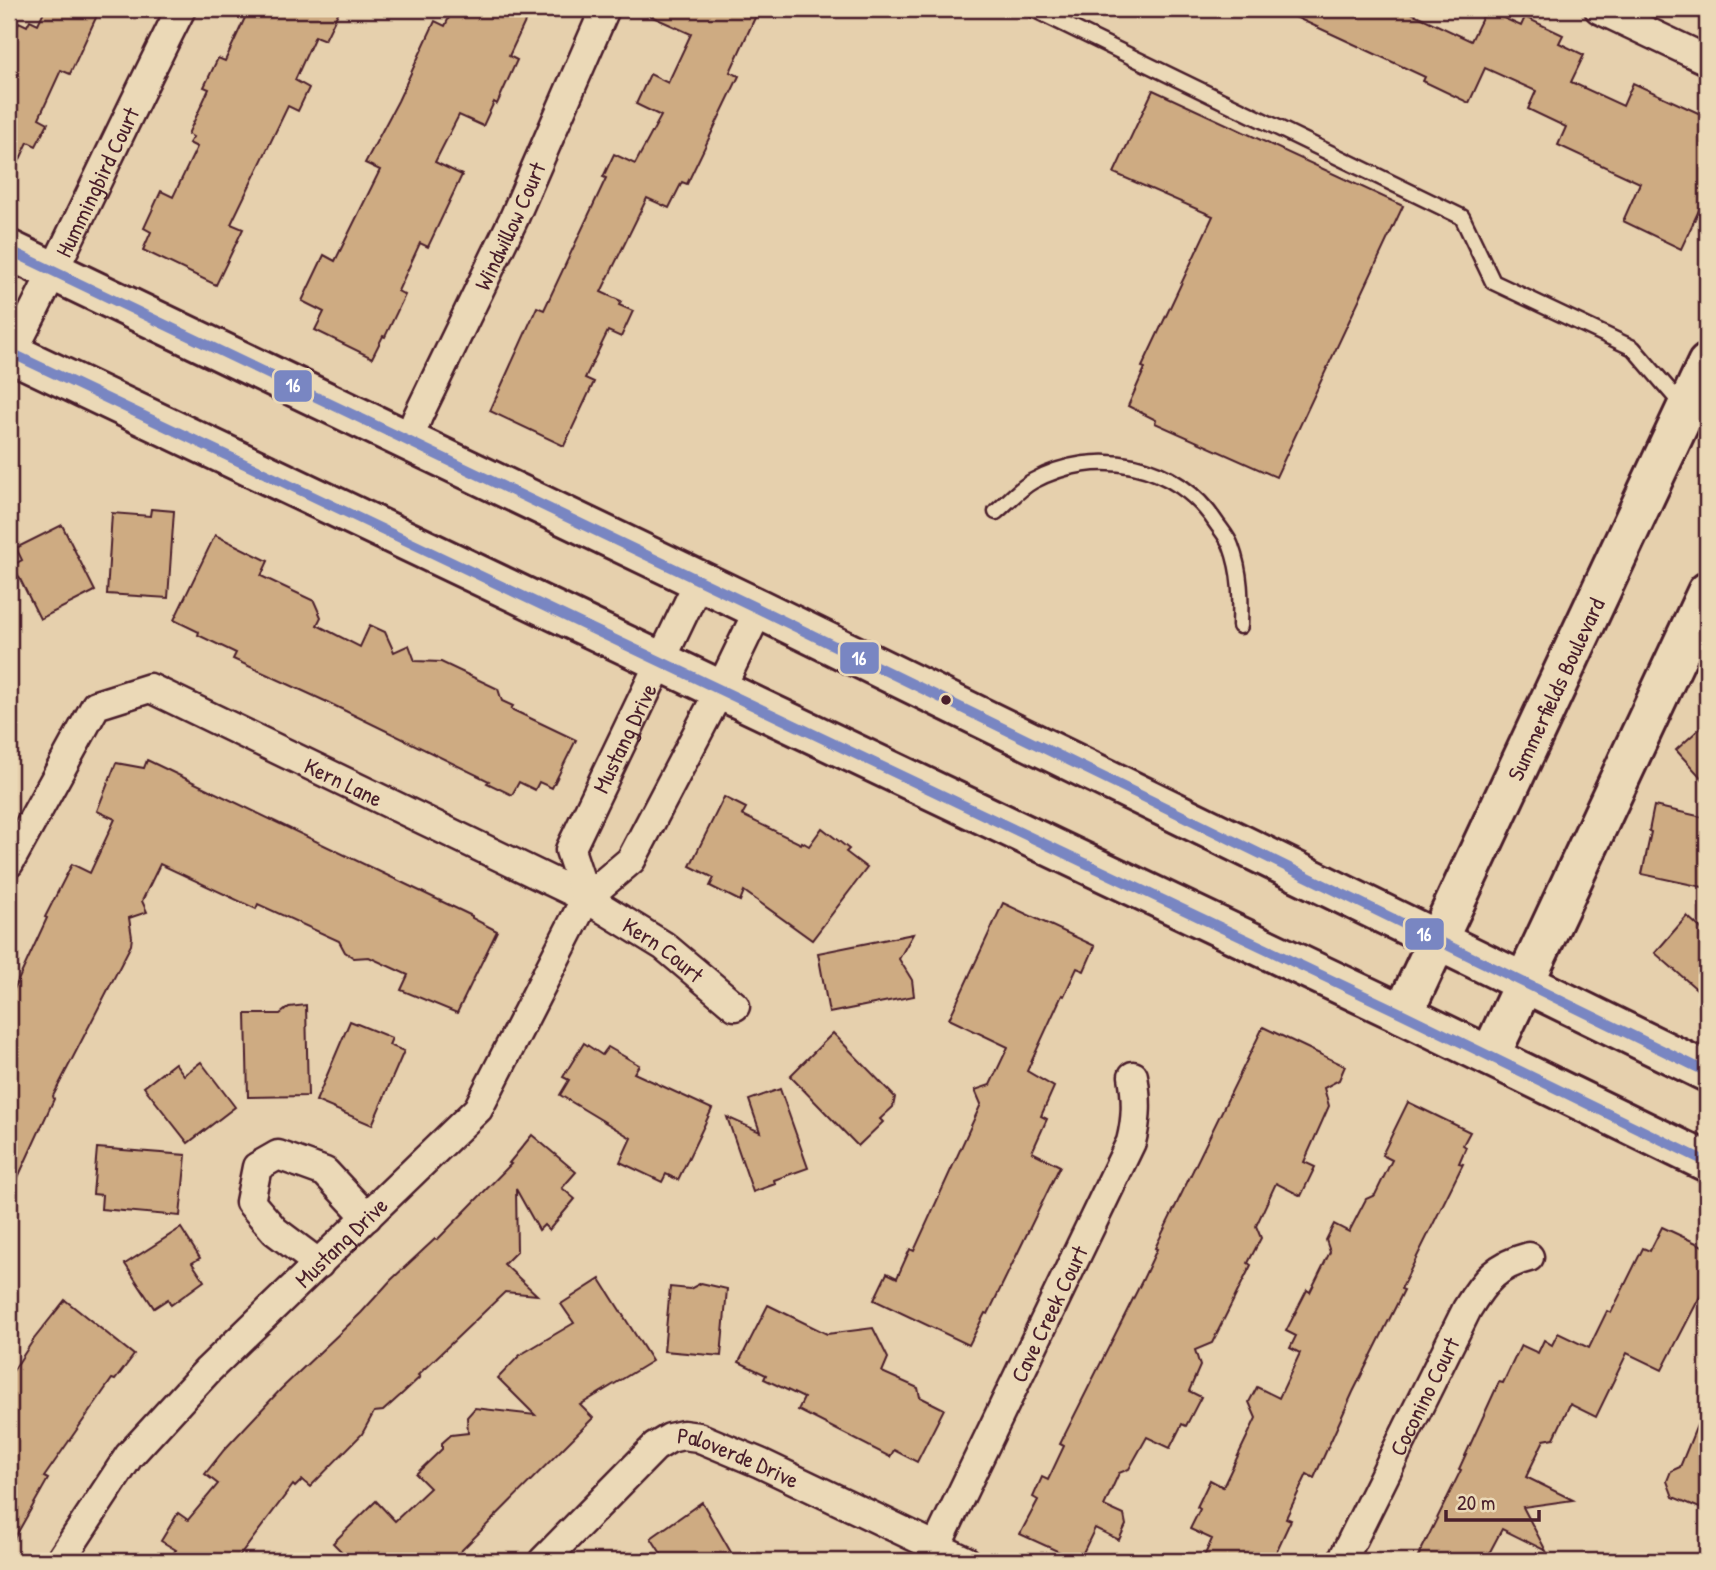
<svg xmlns="http://www.w3.org/2000/svg" width="1716" height="1570" font-family="'Patrick Hand',sans-serif">
<style>
.building{fill:#ceab82;stroke:#4a1f2b;stroke-width:2}
.lines{fill:none;stroke-linecap:round;stroke-linejoin:round}
.lane-casing{stroke:#4a1f2b;stroke-width:19}
.street-casing{stroke:#4a1f2b;stroke-width:33}
.secondary-casing{stroke:#4a1f2b;stroke-width:44}
.lane{stroke:#ebd9b7;stroke-width:14}
.street{stroke:#ebd9b7;stroke-width:28}
.secondary{stroke:#ebd9b7;stroke-width:38}
.bus-1-casing{stroke:#ebd9b7;stroke-width:16}
.bus-1{stroke:#7986c2;stroke-width:10}
.bus-dot{fill:#4a1f2b;stroke:#ebd9b7;stroke-width:2.5}
.labels{text-anchor:middle;dominant-baseline:central;stroke-width:7;stroke-linejoin:round;paint-order:stroke}
.street-label{font-size:23px;fill:#4a1f2b;stroke:#ebd9b7}
.line-badge{stroke:#ebd9b7;stroke-width:2.5}
.badge-label{font-size:19px;text-anchor:middle;font-weight:bold;fill:#fff}
</style>
<rect width="100%" height="100%" fill="#e6d0ad"/>
<filter id="ink" filterUnits="userSpaceOnUse"><feTurbulence type="fractalNoise" baseFrequency=".0143" numOctaves="2"/><feDisplacementMap in="SourceGraphic" scale="14" xChannelSelector="R" yChannelSelector="G"/><feConvolveMatrix kernelMatrix="1 2 1 2 8 2 1 2 1" color-interpolation-filters="sRGB"/></filter>
<g filter="url(#ink)">
<g class="building">
<polygon points="45,9 100,9 70,74 61,70 39,118 48,123 36,146 28,142 9,183 9,45 19,22 27,26 30,20 38,24"/>
<polygon points="249,9 340,9 325,40 315,36 295,80 309,88 298,111 288,106 231,224 243,229 216,285 143,250 151,232 144,228 161,191 173,197 197,147 189,143 193,137 188,134 209,89 204,87 218,58 225,61"/>
<polygon points="453,9 531,9 509,56 517,60 497,104 494,102 483,126 459,115 435,162 462,175 428,247 420,243 398,291 405,295 385,337 383,336 372,358 315,330 324,312 302,301 324,255 335,261 380,170 365,163 398,101 435,21 445,26"/>
<polygon points="635,9 759,9 730,72 739,76 687,184 682,182 669,208 647,198 601,292 621,301 619,305 633,311 621,337 608,331 585,378 594,382 564,446 490,411 537,307 544,310 606,178 603,177 614,154 635,164 661,116 636,104 650,74 668,83 691,34"/>
<polygon points="1278,9 1403,9 1471,41 1486,10 1521,26 1525,17 1563,35 1559,43 1584,55 1571,82 1623,106 1633,83 1707,117 1707,193 1681,249 1623,221 1640,183 1558,145 1566,127 1528,109 1536,91 1485,68 1469,103 1423,81 1425,77"/>
<polygon points="1153,90 1403,206 1276,477 1155,423 1156,420 1128,406 1145,368 1142,367 1213,216 1114,173"/>
<polygon points="151,509 174,511 168,598 107,594 112,513 150,516"/>
<polygon points="62,525 95,591 40,619 13,565 22,560 16,548"/>
<polygon points="215,535 268,561 261,576 314,601 321,617 317,625 360,647 370,625 385,632 394,652 409,645 415,661 441,662 498,689 502,701 513,706 511,709 576,740 552,788 539,782 535,790 519,782 512,795 487,783 489,781 325,701 233,659 236,653 198,635 199,632 174,620"/>
<polygon points="1707,722 1707,784 1676,750"/>
<polygon points="147,760 472,916 472,918 497,931 457,1013 401,990 408,975 369,957 354,958 345,952 339,941 258,904 256,909 160,864 142,901 147,912 129,918 132,937 131,945 53,1096 54,1099 9,1197 9,1000 47,918 45,917 72,864 90,873 115,819 97,811 116,763 144,768"/>
<polygon points="724,797 746,808 742,815 801,844 802,842 809,846 822,828 849,849 846,852 867,868 812,940 744,891 740,901 710,886 714,878 690,866"/>
<polygon points="1654,806 1707,818 1707,888 1642,874 1651,832 1649,831"/>
<polygon points="1003,903 1095,946 1084,971 1077,968 1064,996 1062,995 1027,1071 1054,1087 1041,1116 1047,1119 1032,1152 1060,1166 988,1314 985,1313 969,1345 874,1300 887,1273 897,1278 910,1249 914,1251 981,1104 975,1090 990,1085 1008,1047 949,1019"/>
<polygon points="1687,916 1707,934 1707,998 1655,953"/>
<polygon points="913,934 899,959 912,980 914,996 829,1013 818,953"/>
<polygon points="306,1005 308,1096 248,1097 246,1014 280,1014 289,1007"/>
<polygon points="350,1021 392,1038 389,1045 404,1051 372,1125 316,1101"/>
<polygon points="1263,1027 1345,1066 1339,1080 1324,1088 1329,1106 1304,1162 1315,1167 1301,1196 1276,1183 1256,1226 1261,1238 1248,1263 1251,1265 1212,1343 1195,1350 1200,1366 1189,1391 1201,1397 1186,1426 1182,1424 1170,1448 1147,1437 1129,1469 1119,1473 1104,1506 1124,1515 1126,1525 1119,1540 1095,1528 1079,1561 1020,1534 1038,1500 1033,1497 1042,1477 1048,1480 1064,1446 1060,1444 1143,1279 1157,1249 1155,1248"/>
<polygon points="833,1033 895,1097 893,1107 880,1119 883,1122 858,1146 790,1076"/>
<polygon points="584,1043 602,1055 608,1047 639,1065 634,1073 712,1109 678,1180 666,1174 662,1182 620,1162 631,1138 560,1095 569,1080 563,1077"/>
<polygon points="201,1062 235,1107 188,1143 144,1087 175,1063 184,1075"/>
<polygon points="780,1089 808,1168 774,1180 775,1184 753,1192 727,1117 760,1132 749,1100"/>
<polygon points="1408,1102 1470,1132 1463,1145 1466,1147 1459,1163 1463,1164 1401,1289 1404,1290 1353,1392 1314,1478 1307,1474 1286,1518 1291,1520 1272,1561 1202,1561 1212,1539 1190,1529 1200,1509 1197,1507 1210,1480 1223,1487 1256,1418 1249,1402 1257,1387 1279,1398 1300,1353 1290,1348 1296,1336 1286,1331 1307,1290 1310,1292 1330,1252 1326,1240 1334,1224 1349,1232 1366,1199 1375,1195 1392,1160 1382,1155"/>
<polygon points="532,1135 576,1172 562,1188 575,1199 549,1230 544,1225 539,1230 516,1189 517,1251 504,1264 537,1295 505,1292 418,1375 420,1377 403,1393 383,1411 374,1412 362,1434 310,1487 302,1480 295,1487 293,1485 236,1561 167,1561 176,1550 161,1541 178,1513 188,1520 218,1484 205,1474 224,1450 281,1389 361,1313 391,1280 435,1239 437,1240 511,1164 509,1163"/>
<polygon points="97,1148 186,1155 180,1216 101,1209 102,1195 93,1194"/>
<polygon points="1662,1227 1707,1248 1707,1263 1702,1273 1707,1283 1662,1370 1627,1353 1596,1417 1570,1404 1554,1438 1544,1440 1526,1477 1573,1500 1523,1507 1546,1551 1502,1529 1485,1561 1416,1561 1461,1470 1459,1469 1499,1382 1503,1383 1521,1345 1538,1353 1544,1340 1552,1345 1558,1333 1589,1348 1607,1311 1611,1313 1643,1248 1650,1251"/>
<polygon points="181,1228 200,1258 192,1263 204,1281 171,1305 168,1299 154,1308 125,1264"/>
<polygon points="600,1279 652,1361 580,1405 593,1418 451,1561 351,1561 333,1543 376,1501 395,1521 430,1488 416,1474 442,1449 442,1443 451,1435 468,1433 467,1417 475,1408 535,1415 498,1378 520,1355 574,1323 561,1304"/>
<polygon points="701,1283 727,1289 721,1356 664,1351 670,1287 690,1289"/>
<polygon points="65,1300 134,1355 115,1380 112,1379 44,1477 48,1479 9,1548 9,1377 34,1339"/>
<polygon points="768,1305 827,1334 873,1328 888,1358 882,1372 918,1388 920,1397 944,1409 917,1462 894,1450 890,1457 798,1410 804,1398 764,1379 766,1375 739,1362"/>
<polygon points="1706,1403 1707,1404 1707,1511 1673,1497 1667,1481 1671,1471 1680,1467"/>
<polygon points="702,1502 736,1561 666,1561 651,1538"/>
</g>
<g class="lines">
<g class="lane-casing">
<g id="lane">
<polyline points="1033,9 1462,217 1493,282 1633,348 1683,406"/>
<path d="M996 512C1008 502 1020 488 1033 481 1097 446 1177 462 1217 524 1222 531 1228 538 1231 546 1241 573 1241 598 1240 626"/>
</g>
</g>
<g class="street-casing">
<g id="street">
<polyline points="1599,9 1707,60"/>
<path id="s1" d="M12 353C71 240 123 123 181 9"/>
<path id="s2" d="M408 441 418 416 514 218 605 9"/>
<path id="s3" d="M9 863 96 705 150 688 586 898 664 946 735 1006"/>
<path id="s4" d="M586 898 570 850 699 581"/>
<polyline points="319,1264 275,1231 250,1202 257,1167 278,1155 325,1172 367,1217"/>
<path id="s5" d="M936 1547 1131 1142C1137 1118 1137 1100 1133 1076"/>
<path id="s6" d="M60 1561 129 1456 208 1370 478 1109 586 898 631 860 720 690 759 609"/>
<path id="s7" d="M543 1561 655 1447 670 1438 683 1435 698 1437 760 1463 966 1561"/>
<path id="s8" d="M1342 1561 1467 1309C1484 1281 1497 1265 1529 1257"/>
</g>
</g>
<g class="secondary-casing">
<g id="secondary">
<polyline points="9,250 759,609 1707,1072"/>
<polyline points="9,352 1403,1014 1707,1162"/>
<path id="s9" d="M1403 1014 1707 364"/>
<polyline points="1490,1056 1707,592"/>
</g>
</g>
<use href="#lane" class="lane"/>
<use href="#street" class="street"/>
<use href="#secondary" class="secondary"/>
<g class="bus-1-casing">
<g id="bus-1">
<polyline points="9,250 759,609 1707,1072"/>
<polyline points="9,352 1403,1014 1707,1162"/>
</g>
</g>
<use href="#bus-1" class="bus-1"/>
</g>
</g>
<circle class="bus-dot" cx="946" cy="700" r="6"/>
<g class="labels">
<g class="street-label">
<text stroke="none"><textPath href="#s1" startOffset="191">Hummingbird Court</textPath></text>
<text stroke="none"><textPath href="#s2" startOffset="238">Windwillow Court</textPath></text>
<text stroke="none"><textPath href="#s9" startOffset="359">Summerfields Boulevard</textPath></text>
<text stroke="none"><textPath href="#s4" startOffset="175">Mustang Drive</textPath></text>
<text stroke="none"><textPath href="#s3" startOffset="452">Kern Lane</textPath></text>
<text stroke="none"><textPath href="#s3" startOffset="814">Kern Court</textPath></text>
<text stroke="none"><textPath href="#s6" startOffset="427">Mustang Drive</textPath></text>
<text stroke="none"><textPath href="#s5" startOffset="259">Cave Creek Court</textPath></text>
<text stroke="none"><textPath href="#s8" startOffset="184">Coconino Court</textPath></text>
<text stroke="none"><textPath href="#s7" startOffset="250">Paloverde Drive</textPath></text>
</g>
</g>
<g class="line-badge">
<rect x="273" y="369" width="40" height="34" rx="7" fill="#7986c2"/>
<rect x="839" y="641" width="41" height="34" rx="7" fill="#7986c2"/>
<rect x="1404" y="917" width="41" height="34" rx="7" fill="#7986c2"/>
</g>
<g class="badge-label">
<text x="293" y="392">16</text>
<text x="859" y="665">16</text>
<text x="1424" y="941">16</text>
</g>
<rect width="1716" height="1570" fill="none" stroke="#ebd9b7" stroke-width="35"/>
<rect x="18" y="18" width="1681" height="1535" fill="none" stroke="#4a1f2b" stroke-width="2.5" filter="url(#ink)"/>
<path d="M1446 1510v10h93v-10" fill="none" stroke="#4a1f2b" stroke-width="3.5"/>
<text x="1457" y="1510" font-size="21" fill="#4a1f2b" stroke="#ebd9b7" stroke-width="5" paint-order="stroke">20 m</text>
</svg>
